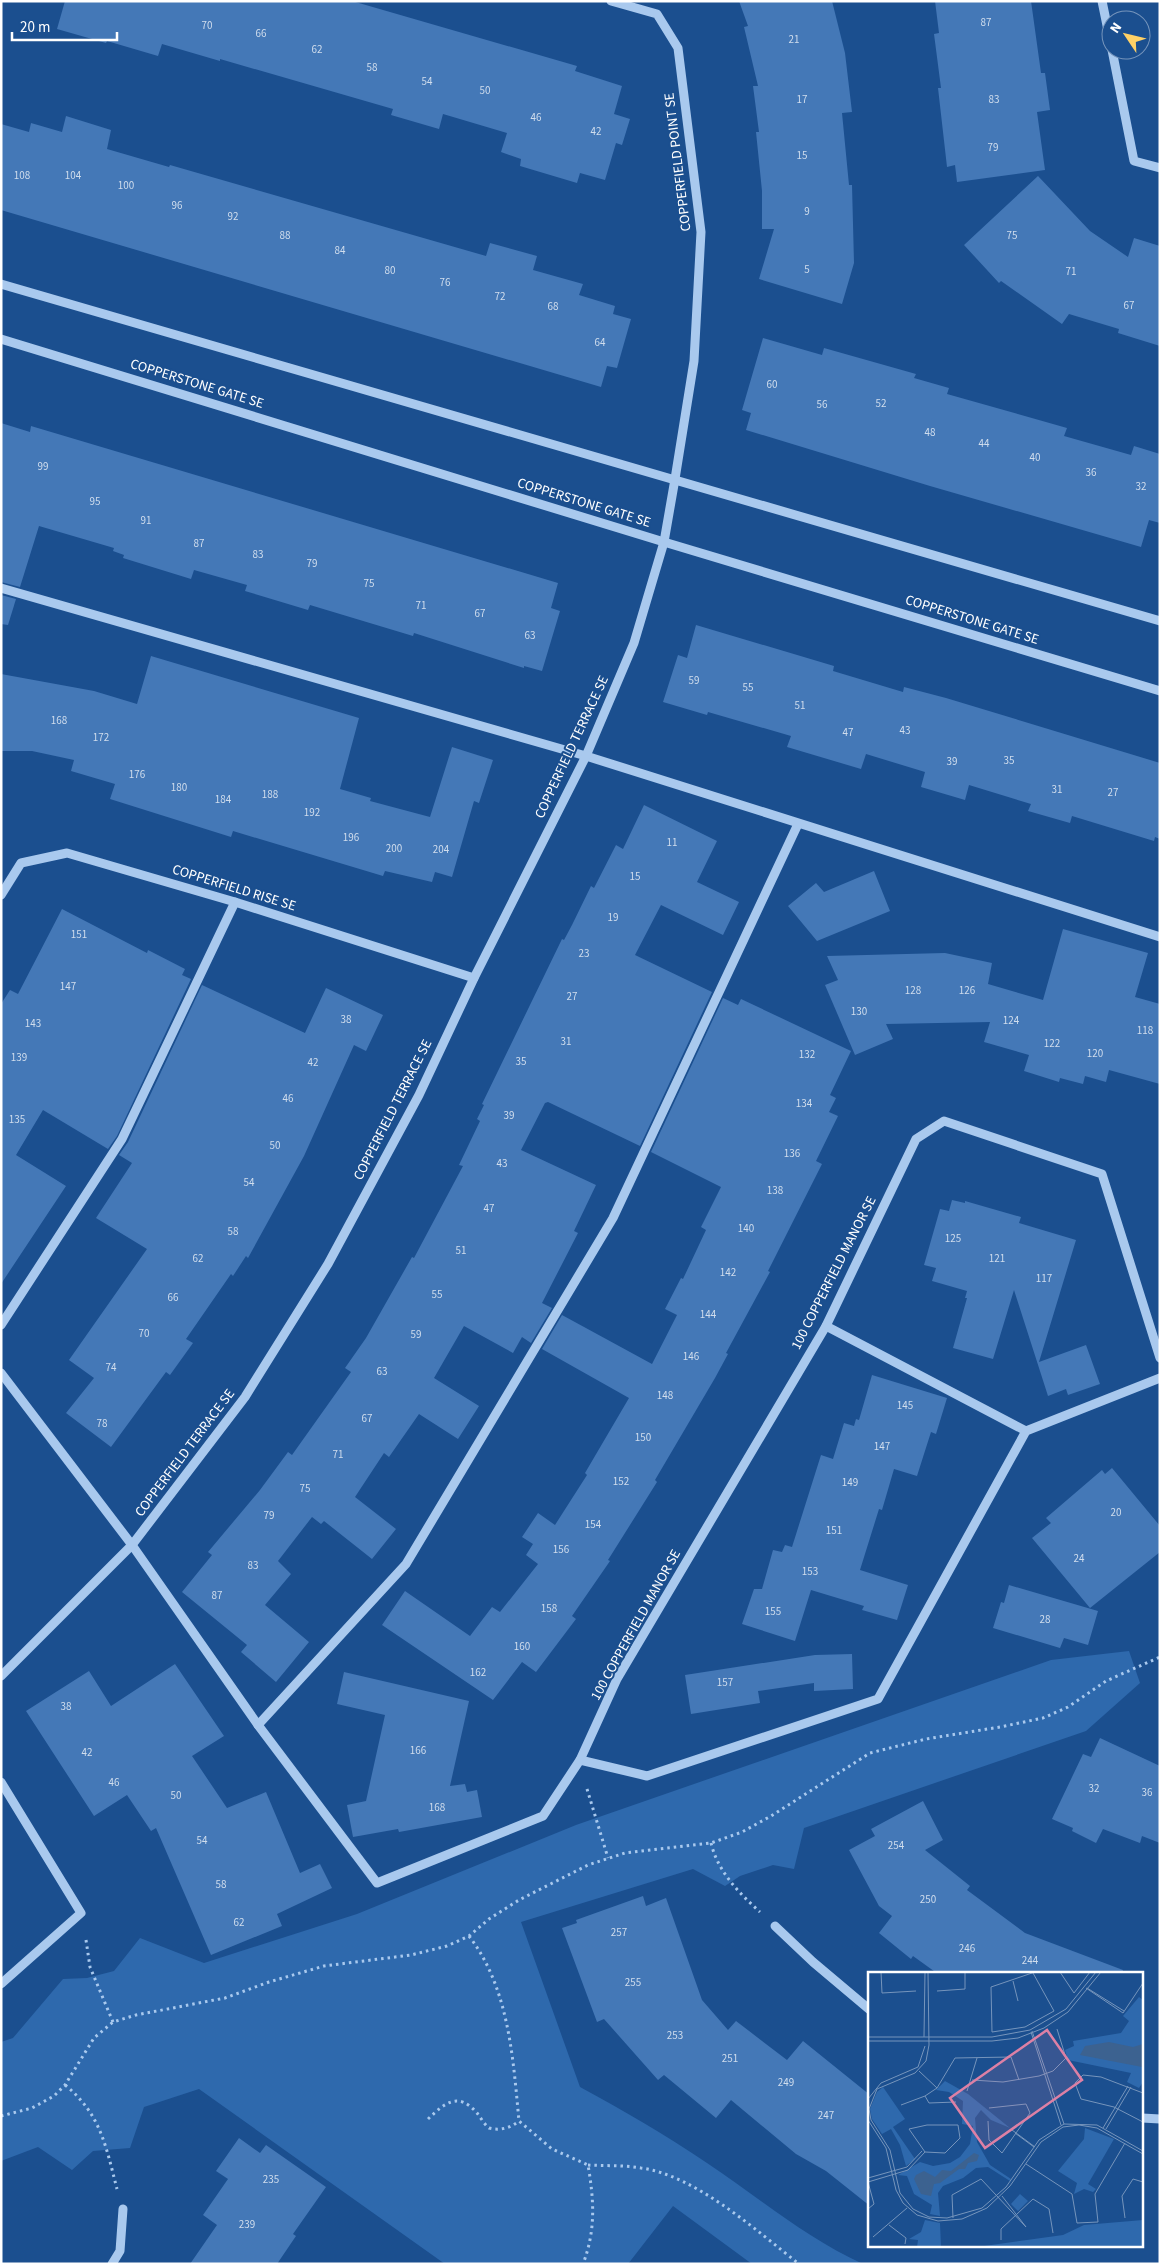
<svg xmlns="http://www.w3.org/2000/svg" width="1161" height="2265" font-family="'Source Sans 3',sans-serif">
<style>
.green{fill:#2e69ad}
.building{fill:#4478b7}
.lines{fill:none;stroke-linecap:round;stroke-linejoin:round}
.path{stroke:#a9c9ee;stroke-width:3;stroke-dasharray:2.5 4;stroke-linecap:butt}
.minor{stroke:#a9c9ee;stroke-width:9}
.labels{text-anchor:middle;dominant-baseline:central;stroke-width:4;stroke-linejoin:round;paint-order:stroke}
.number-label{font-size:11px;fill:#d0dded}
.street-label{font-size:14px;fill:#fff;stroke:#1b4f8f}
.inset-road{fill:none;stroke:#7695bc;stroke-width:1}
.view{fill:#dd80a5;fill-opacity:0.15;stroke:#dd80a5;stroke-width:2.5}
.inset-edge{fill:none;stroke:#fff;stroke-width:2.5}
</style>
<rect width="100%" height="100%" fill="#1b4f8f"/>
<path class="green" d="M1129 1651 1140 1683 1086 1731 804 1828 794 1869 773 1865 740 1876 725 1886 693 1869 521 1922 580 2087C624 2111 666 2135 707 2163 758 2197 807 2239 863 2264H752L673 2206 628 2264H445L199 2089 144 2107 130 2148 93 2151 72 2170 38 2147 1 2161V2042L13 2038 63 1979 87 1978 114 1971 140 1938 204 1963 357 1914 576 1825 1051 1660Z"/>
<g class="building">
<polygon points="65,1 352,1 577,66 575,71 622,86 614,114 630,119 622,145 616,143 605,180 580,173 577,183 520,166 521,159 501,152 507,133 443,114 439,129 391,115 393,109 220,59 220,61 162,44 158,56 107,41 106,43 57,29"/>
<polygon points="739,1 832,1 845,53 852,112 842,113 849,185 852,185 854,263 842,304 759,279 774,229 762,229 762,191 756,132 759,132 753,86 758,86 744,27 748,26"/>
<polygon points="935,1 1031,1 1041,73 1045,73 1050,110 1037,112 1045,170 957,182 955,165 947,167 938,88 941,88 934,34 939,33"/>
<polygon points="66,116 111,130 107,149 169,167 170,165 486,256 490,243 537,256 533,270 583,284 579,295 615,306 613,314 631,319 617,368 607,366 601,387 1,210 1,124 29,132 31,123 62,132"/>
<polygon points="1038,176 1090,231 1128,257 1134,238 1160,246 1160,346 1118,333 1119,329 1069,314 1062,324 1001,281 999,283 964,245"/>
<polygon points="763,338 822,355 824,348 916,374 914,378 949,388 947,394 1067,428 1064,436 1131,455 1134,446 1160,454 1160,523 1149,520 1141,547 930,486 746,430 751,413 742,410"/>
<polygon points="1,423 30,432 31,426 558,583 551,608 560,611 542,671 524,666 524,668 414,633 413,636 310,605 308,610 245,591 247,585 194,570 191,579 123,558 124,555 113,551 114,548 39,526 20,587 1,582"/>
<polygon points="1,595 16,599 8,625 1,624"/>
<polygon points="696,625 834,666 833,671 903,692 904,687 946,698 1160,763 1160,839 1155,837 1154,841 1072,816 1070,823 1028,811 1031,804 969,785 965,800 921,787 925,772 866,754 861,769 787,747 791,736 708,712 707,715 663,702 678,655 687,658"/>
<polygon points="151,656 359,718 340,789 371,798 370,801 430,817 452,747 493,760 479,803 474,801 452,877 435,872 432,882 385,871 383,876 233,831 231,837 110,799 115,784 71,771 74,760 32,751 1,751 1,674 94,691 137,704"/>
<polygon points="644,805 717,841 697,882 739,902 723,935 661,905 635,955 712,992 640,1146 548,1102 545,1103 521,1150 596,1185 574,1231 578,1233 542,1303 552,1308 531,1343 522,1337 513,1353 464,1326 434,1378 479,1406 458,1439 419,1414 389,1457 384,1453 355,1497 396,1529 372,1559 324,1521 321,1524 312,1517 278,1561 291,1574 265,1605 309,1642 276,1682 241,1652 247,1645 182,1592 212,1555 208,1552 260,1490 288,1452 292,1455 351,1372 345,1368 366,1338 412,1257 414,1258 463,1166 459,1165 480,1121 477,1119 484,1105 482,1104 562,939 564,940 572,925 591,886 594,888 616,845 623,849"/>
<polygon points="874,871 890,911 817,941 788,906 816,883 824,892"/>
<polygon points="62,909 147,953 148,950 185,969 182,975 191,979 117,1136 108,1149 43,1110 16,1155 66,1186 1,1284 1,1004 10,990 18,994"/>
<polygon points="1063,929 1148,953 1135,997 1160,1004 1160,1084 1109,1070 1106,1082 1085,1076 1083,1084 1060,1078 1059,1082 1024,1071 1029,1055 984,1042 990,1022 886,1024 893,1039 855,1055 825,985 838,980 827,956 945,953 992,963 988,984 1043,1000"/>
<polygon points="202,985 305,1033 326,988 383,1015 366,1051 354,1045 304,1156 248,1258 246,1256 233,1276 231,1274 186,1339 193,1343 170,1375 166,1372 111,1447 66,1413 94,1378 69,1360 147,1249 96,1218 132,1163 119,1155 128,1142"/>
<polygon points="723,998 738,1005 741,999 851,1051 830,1095 836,1098 829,1112 838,1116 816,1161 822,1164 768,1271 770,1272 726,1353 728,1354 715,1378 655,1480 657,1482 608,1560 610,1561 572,1616 576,1619 536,1672 522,1662 493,1700 382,1625 405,1591 470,1636 492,1607 500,1612 538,1564 526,1555 533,1544 522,1537 538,1513 555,1525 587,1475 585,1473 629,1398 542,1349 562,1315 652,1364 677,1315 665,1309 681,1278 683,1279 706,1230 701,1227 721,1187 651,1152"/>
<polygon points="952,1200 965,1203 965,1201 1021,1217 1019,1223 1076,1240 1039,1362 1086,1345 1100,1384 1068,1395 1066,1389 1048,1396 1014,1290 993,1359 953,1348 967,1298 965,1298 967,1291 932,1281 936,1268 924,1265 940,1209 949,1211"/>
<polygon points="872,1375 947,1398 936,1434 931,1432 917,1476 894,1469 882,1510 879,1509 860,1570 908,1585 897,1620 862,1610 864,1606 811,1590 795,1641 742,1624 754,1589 762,1589 773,1550 782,1552 785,1545 792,1547 821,1455 833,1459 844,1423 854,1426 856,1419 859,1420"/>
<polygon points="1112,1468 1160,1526 1160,1552 1090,1608 1032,1538 1051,1523 1046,1518 1102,1470 1105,1474"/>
<polygon points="1009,1585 1098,1611 1088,1645 1064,1638 1060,1648 993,1628 1001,1602 1004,1603"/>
<polygon points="852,1654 853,1689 814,1691 814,1683 758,1691 760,1703 691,1714 685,1675 815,1655"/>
<polygon points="175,1664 224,1736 192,1756 227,1808 266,1792 300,1873 320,1864 332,1888 277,1914 282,1926 211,1955 156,1828 151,1831 127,1795 94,1816 26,1711 89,1671 111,1706"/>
<polygon points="344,1672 469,1701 450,1786 465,1784 467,1792 477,1790 482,1817 399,1832 398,1829 353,1837 347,1805 366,1801 385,1715 337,1704"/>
<polygon points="1100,1738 1160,1766 1160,1843 1142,1836 1140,1843 1103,1829 1096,1843 1072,1831 1073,1828 1052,1819 1083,1754 1091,1757"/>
<polygon points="923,1801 943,1840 925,1850 970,1886 967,1890 1025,1933 1123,1970 1122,1974 938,1974 913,1956 911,1959 879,1933 892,1916 879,1906 849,1850 875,1836 871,1829"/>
<polygon points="643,1896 646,1906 666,1898 702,2000 728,2030 736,2021 787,2060 803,2041 870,2095 870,2206 826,2171 796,2154 731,2100 716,2118 664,2075 658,2080 604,2019 597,2022 562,1928 577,1923 576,1920"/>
<polygon points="239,2138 260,2153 266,2145 326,2187 293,2234 296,2236 277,2264 190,2264 217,2225 203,2215 228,2179 216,2171"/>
</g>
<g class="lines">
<g class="path">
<polyline points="587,1789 608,1858"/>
<path d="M711 1843C718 1872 739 1893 760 1912"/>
<path d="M469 1936C509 1988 513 2058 519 2121L552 2149 588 2165C594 2200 596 2230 583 2264"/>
<polyline points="86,1940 90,1967 113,2022"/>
<path d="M65 2085C101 2114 106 2147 117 2189"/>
<polyline points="1,2116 32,2108 54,2096 65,2085 94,2038 113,2022 136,2015 225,1998 269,1982 324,1966 411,1955 447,1946 469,1936 489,1919 519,1900 588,1865 625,1853 711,1843 742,1832 771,1816 870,1753 926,1739 1000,1727 1043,1718 1068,1707 1106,1681 1160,1657"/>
<path d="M428 2119C445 2103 458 2091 477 2113 481 2118 484 2124 489 2128 500 2131 510 2128 519 2121"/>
<path d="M588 2165C605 2166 623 2165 641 2168 695 2175 757 2231 799 2264"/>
</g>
<g class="minor">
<polyline points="1102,1 1111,45"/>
<polyline points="1112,50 1134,161 1160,168"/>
<polyline points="1,284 1160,621"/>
<polyline points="1,339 664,542 1160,691"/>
<polyline points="1,588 586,756 1160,937"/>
<polyline points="1,895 21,863 67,853 235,902 474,978"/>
<polyline points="1,1325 122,1139 235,902"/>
<polyline points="826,1326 1026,1431"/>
<polyline points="1,1373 132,1545 258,1725 377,1883 543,1816 580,1760 647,1776 878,1699 1026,1431 1160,1378"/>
<polyline points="1,1676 132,1545 245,1397 328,1264 419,1095 474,978 586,756 634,643 664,542 675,479 694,361 701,232 678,48 657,14 611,1"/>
<polyline points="258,1725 406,1564 613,1218 798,824"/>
<polyline points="580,1760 617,1679 826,1326 916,1139 944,1121 1102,1174 1160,1358"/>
<polyline points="1,1782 81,1913 1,1984"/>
<polyline points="775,1926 813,1962 870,2010"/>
<polyline points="1142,2118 1160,2119"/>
<polyline points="112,2264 120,2251 123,2209"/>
</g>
</g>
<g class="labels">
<g class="number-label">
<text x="986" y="22">87</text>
<text x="207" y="25">70</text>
<text x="261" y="33">66</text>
<text x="794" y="39">21</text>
<text x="317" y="49">62</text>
<text x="372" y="67">58</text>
<text x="427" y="81">54</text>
<text x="485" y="90">50</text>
<text x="802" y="99">17</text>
<text x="994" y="99">83</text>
<text x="536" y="117">46</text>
<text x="596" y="131">42</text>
<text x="993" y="147">79</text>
<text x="802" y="155">15</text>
<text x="22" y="175">108</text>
<text x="73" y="175">104</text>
<text x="126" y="185">100</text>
<text x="177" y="205">96</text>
<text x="807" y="211">9</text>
<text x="233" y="216">92</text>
<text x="285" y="235">88</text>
<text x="1012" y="235">75</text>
<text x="340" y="250">84</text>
<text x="807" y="269">5</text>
<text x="390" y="270">80</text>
<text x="1071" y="271">71</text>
<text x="445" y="282">76</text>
<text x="500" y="296">72</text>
<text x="1129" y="305">67</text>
<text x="553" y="306">68</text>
<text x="600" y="342">64</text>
<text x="772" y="384">60</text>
<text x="881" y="403">52</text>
<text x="822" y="404">56</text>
<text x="930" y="432">48</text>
<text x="984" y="443">44</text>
<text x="1035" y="457">40</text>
<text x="43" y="466">99</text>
<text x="1091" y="472">36</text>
<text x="1141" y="486">32</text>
<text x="95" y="501">95</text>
<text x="146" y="520">91</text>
<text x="199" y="543">87</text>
<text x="258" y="554">83</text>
<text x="312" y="563">79</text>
<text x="369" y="583">75</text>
<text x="421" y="605">71</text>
<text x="480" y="613">67</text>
<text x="530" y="635">63</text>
<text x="694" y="680">59</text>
<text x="748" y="687">55</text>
<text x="800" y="705">51</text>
<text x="59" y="720">168</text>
<text x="905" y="730">43</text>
<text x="848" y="732">47</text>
<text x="101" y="737">172</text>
<text x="1009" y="760">35</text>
<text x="952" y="761">39</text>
<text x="137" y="774">176</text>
<text x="179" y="787">180</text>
<text x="1057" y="789">31</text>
<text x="1113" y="792">27</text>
<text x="270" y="794">188</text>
<text x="223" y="799">184</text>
<text x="312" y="812">192</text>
<text x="351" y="837">196</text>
<text x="672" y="842">11</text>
<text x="394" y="848">200</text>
<text x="441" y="849">204</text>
<text x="635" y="876">15</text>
<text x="613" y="917">19</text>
<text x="79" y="934">151</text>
<text x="584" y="953">23</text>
<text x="68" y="986">147</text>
<text x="913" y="990">128</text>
<text x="967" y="990">126</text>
<text x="572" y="996">27</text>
<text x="859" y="1011">130</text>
<text x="346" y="1019">38</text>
<text x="1011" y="1020">124</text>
<text x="33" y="1023">143</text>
<text x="1145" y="1030">118</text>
<text x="566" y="1041">31</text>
<text x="1052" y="1043">122</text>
<text x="1095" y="1053">120</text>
<text x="807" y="1054">132</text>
<text x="19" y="1057">139</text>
<text x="521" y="1061">35</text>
<text x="313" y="1062">42</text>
<text x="288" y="1098">46</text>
<text x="804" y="1103">134</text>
<text x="509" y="1115">39</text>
<text x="17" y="1119">135</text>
<text x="275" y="1145">50</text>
<text x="792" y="1153">136</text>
<text x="502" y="1163">43</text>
<text x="249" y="1182">54</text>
<text x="775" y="1190">138</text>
<text x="489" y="1208">47</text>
<text x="746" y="1228">140</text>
<text x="233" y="1231">58</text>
<text x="953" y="1238">125</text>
<text x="461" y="1250">51</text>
<text x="198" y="1258">62</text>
<text x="997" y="1258">121</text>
<text x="728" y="1272">142</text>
<text x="1044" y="1278">117</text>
<text x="437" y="1294">55</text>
<text x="173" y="1297">66</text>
<text x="708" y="1314">144</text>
<text x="144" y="1333">70</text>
<text x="416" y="1334">59</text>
<text x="691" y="1356">146</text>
<text x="111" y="1367">74</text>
<text x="382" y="1371">63</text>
<text x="665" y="1395">148</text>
<text x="905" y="1405">145</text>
<text x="367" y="1418">67</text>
<text x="102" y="1423">78</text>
<text x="643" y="1437">150</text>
<text x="882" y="1446">147</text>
<text x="338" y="1454">71</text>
<text x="621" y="1481">152</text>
<text x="850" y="1482">149</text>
<text x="305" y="1488">75</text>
<text x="1116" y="1512">20</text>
<text x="269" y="1515">79</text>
<text x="593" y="1524">154</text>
<text x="834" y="1530">151</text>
<text x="561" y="1549">156</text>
<text x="1079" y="1558">24</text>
<text x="253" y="1565">83</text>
<text x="810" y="1571">153</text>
<text x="217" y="1595">87</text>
<text x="549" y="1608">158</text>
<text x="773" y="1611">155</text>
<text x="1045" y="1619">28</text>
<text x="522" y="1646">160</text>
<text x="478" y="1672">162</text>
<text x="725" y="1682">157</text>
<text x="66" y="1706">38</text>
<text x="418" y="1750">166</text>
<text x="87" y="1752">42</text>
<text x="114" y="1782">46</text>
<text x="1094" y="1788">32</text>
<text x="1147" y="1792">36</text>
<text x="176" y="1795">50</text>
<text x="437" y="1807">168</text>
<text x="202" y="1840">54</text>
<text x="896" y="1845">254</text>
<text x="221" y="1884">58</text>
<text x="928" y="1899">250</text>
<text x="239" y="1922">62</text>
<text x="619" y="1932">257</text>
<text x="967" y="1948">246</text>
<text x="1030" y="1960">244</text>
<text x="633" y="1982">255</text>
<text x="675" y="2035">253</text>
<text x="730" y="2058">251</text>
<text x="786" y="2082">249</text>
<text x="826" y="2115">247</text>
<text x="271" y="2179">235</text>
<text x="247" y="2224">239</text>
</g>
<g class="street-label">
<text transform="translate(678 162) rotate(-97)">COPPERFIELD POINT SE</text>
<text transform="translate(197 384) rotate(17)">COPPERSTONE GATE SE</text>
<text transform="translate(584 503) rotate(17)">COPPERSTONE GATE SE</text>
<text transform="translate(972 620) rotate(17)">COPPERSTONE GATE SE</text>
<text transform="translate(572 747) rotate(-65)">COPPERFIELD TERRACE SE</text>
<text transform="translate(234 888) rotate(17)">COPPERFIELD RISE SE</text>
<text transform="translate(393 1110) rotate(-63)">COPPERFIELD TERRACE SE</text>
<text transform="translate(834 1273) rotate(-63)">100 COPPERFIELD MANOR SE</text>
<text transform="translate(185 1453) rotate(-53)">COPPERFIELD TERRACE SE</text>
<text transform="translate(636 1625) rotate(-61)">100 COPPERFIELD MANOR SE</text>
</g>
</g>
<g transform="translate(868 1972)">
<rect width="275" height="275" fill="#1b4f8f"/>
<path d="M271 25 275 28V110L271 116 259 110 263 101 200 88 197 78 206 74 205 69 253 61 261 49 255 44ZM77 109 100 122 142 156 123 148 113 138 107 146 109 170 122 193 143 207 142 209 120 195 108 196 95 206 75 214 70 221 72 244 62 242 64 233 46 222 39 204 30 203 52 190 65 194 82 191 92 185 102 172 105 154 94 152 95 129 81 120 68 118ZM15 115 37 147 25 155 47 187 38 194 32 173 23 157 14 162 4 147 2 137 9 120ZM217 156 246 167 220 212 228 217 225 220 216 217 206 222 209 211 190 199 216 167ZM152 222 160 229 150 239 143 232ZM57 248 72 251 73 275H49L50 268 41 267 53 260ZM275 248V275H109L195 263 216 253Z" fill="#2e69ad"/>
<path d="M241 70 265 75 275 72 274 95 212 83 217 74ZM106 181 111 183 109 189 100 191 97 197H91L72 211 66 212 63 224 53 222 46 207 48 203 56 199 67 205 74 198 83 199Z" fill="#3c6290"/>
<path class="inset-road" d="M13 0 14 21 48 19M60 0 61 73 58 89 47 101 9 117 1 137 3 148 22 178 32 221 45 237 61 245 79 246 114 236 138 215 171 168 196 152 229 153 275 179M192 0 206 21 222 0M165 1 186 39 157 55 124 60 123 15 167 0M145 9 150 29M218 16 255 41 275 11M219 16 256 39M69 19 97 17V0M164 59 196 152M163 60 193 153M0 65H124L162 58 198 37 228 0M56 65 57 0M0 69H124L150 66 176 56 200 40 233 0M51 99 69 116M104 108 135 110 171 104 185 99 198 86 189 57M99 119 109 86M275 121 233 105 215 103 207 111 213 127 246 135 275 150M57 124 61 131 88 130M0 127 13 111 50 95 57 74M33 133 57 124 69 116 87 86 143 85 151 108M0 148 18 176 28 218 35 231 49 243 70 249 94 247 119 236 142 214 173 170 195 155 211 153 229 156 275 182M120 149 121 168 134 181 162 141 158 132 121 136M59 153H90L92 166 77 181 57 180 41 157ZM235 156 260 114M238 157 263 115M144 158 167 175M147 161 166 175M158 192 204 222 209 251 230 250 227 222 257 171M0 206 39 195 54 179M0 210 40 198 57 180M0 210 6 232 0 237M85 246 84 223 113 207 158 255 134 224M257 246 254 224 265 207 275 210M21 253 38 266 37 272M5 265 39 236M133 268V257L165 227 181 237 185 261"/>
<path class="view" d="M179 58 214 108 117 176 82 126Z"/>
<rect width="275" height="275" class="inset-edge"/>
</g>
<rect width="1161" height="2265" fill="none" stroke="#ffffff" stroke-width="5"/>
<g transform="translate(1126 35) rotate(305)"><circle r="24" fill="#1b4f8f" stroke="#7695bc"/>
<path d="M0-4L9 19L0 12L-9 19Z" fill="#ffd166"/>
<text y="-8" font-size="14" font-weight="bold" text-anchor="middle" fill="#ffffff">N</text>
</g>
<path d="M12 32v8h105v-8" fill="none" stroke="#ffffff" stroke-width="2.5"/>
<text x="20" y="32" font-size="15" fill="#ffffff" stroke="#1b4f8f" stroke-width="4" paint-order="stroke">20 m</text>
</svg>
